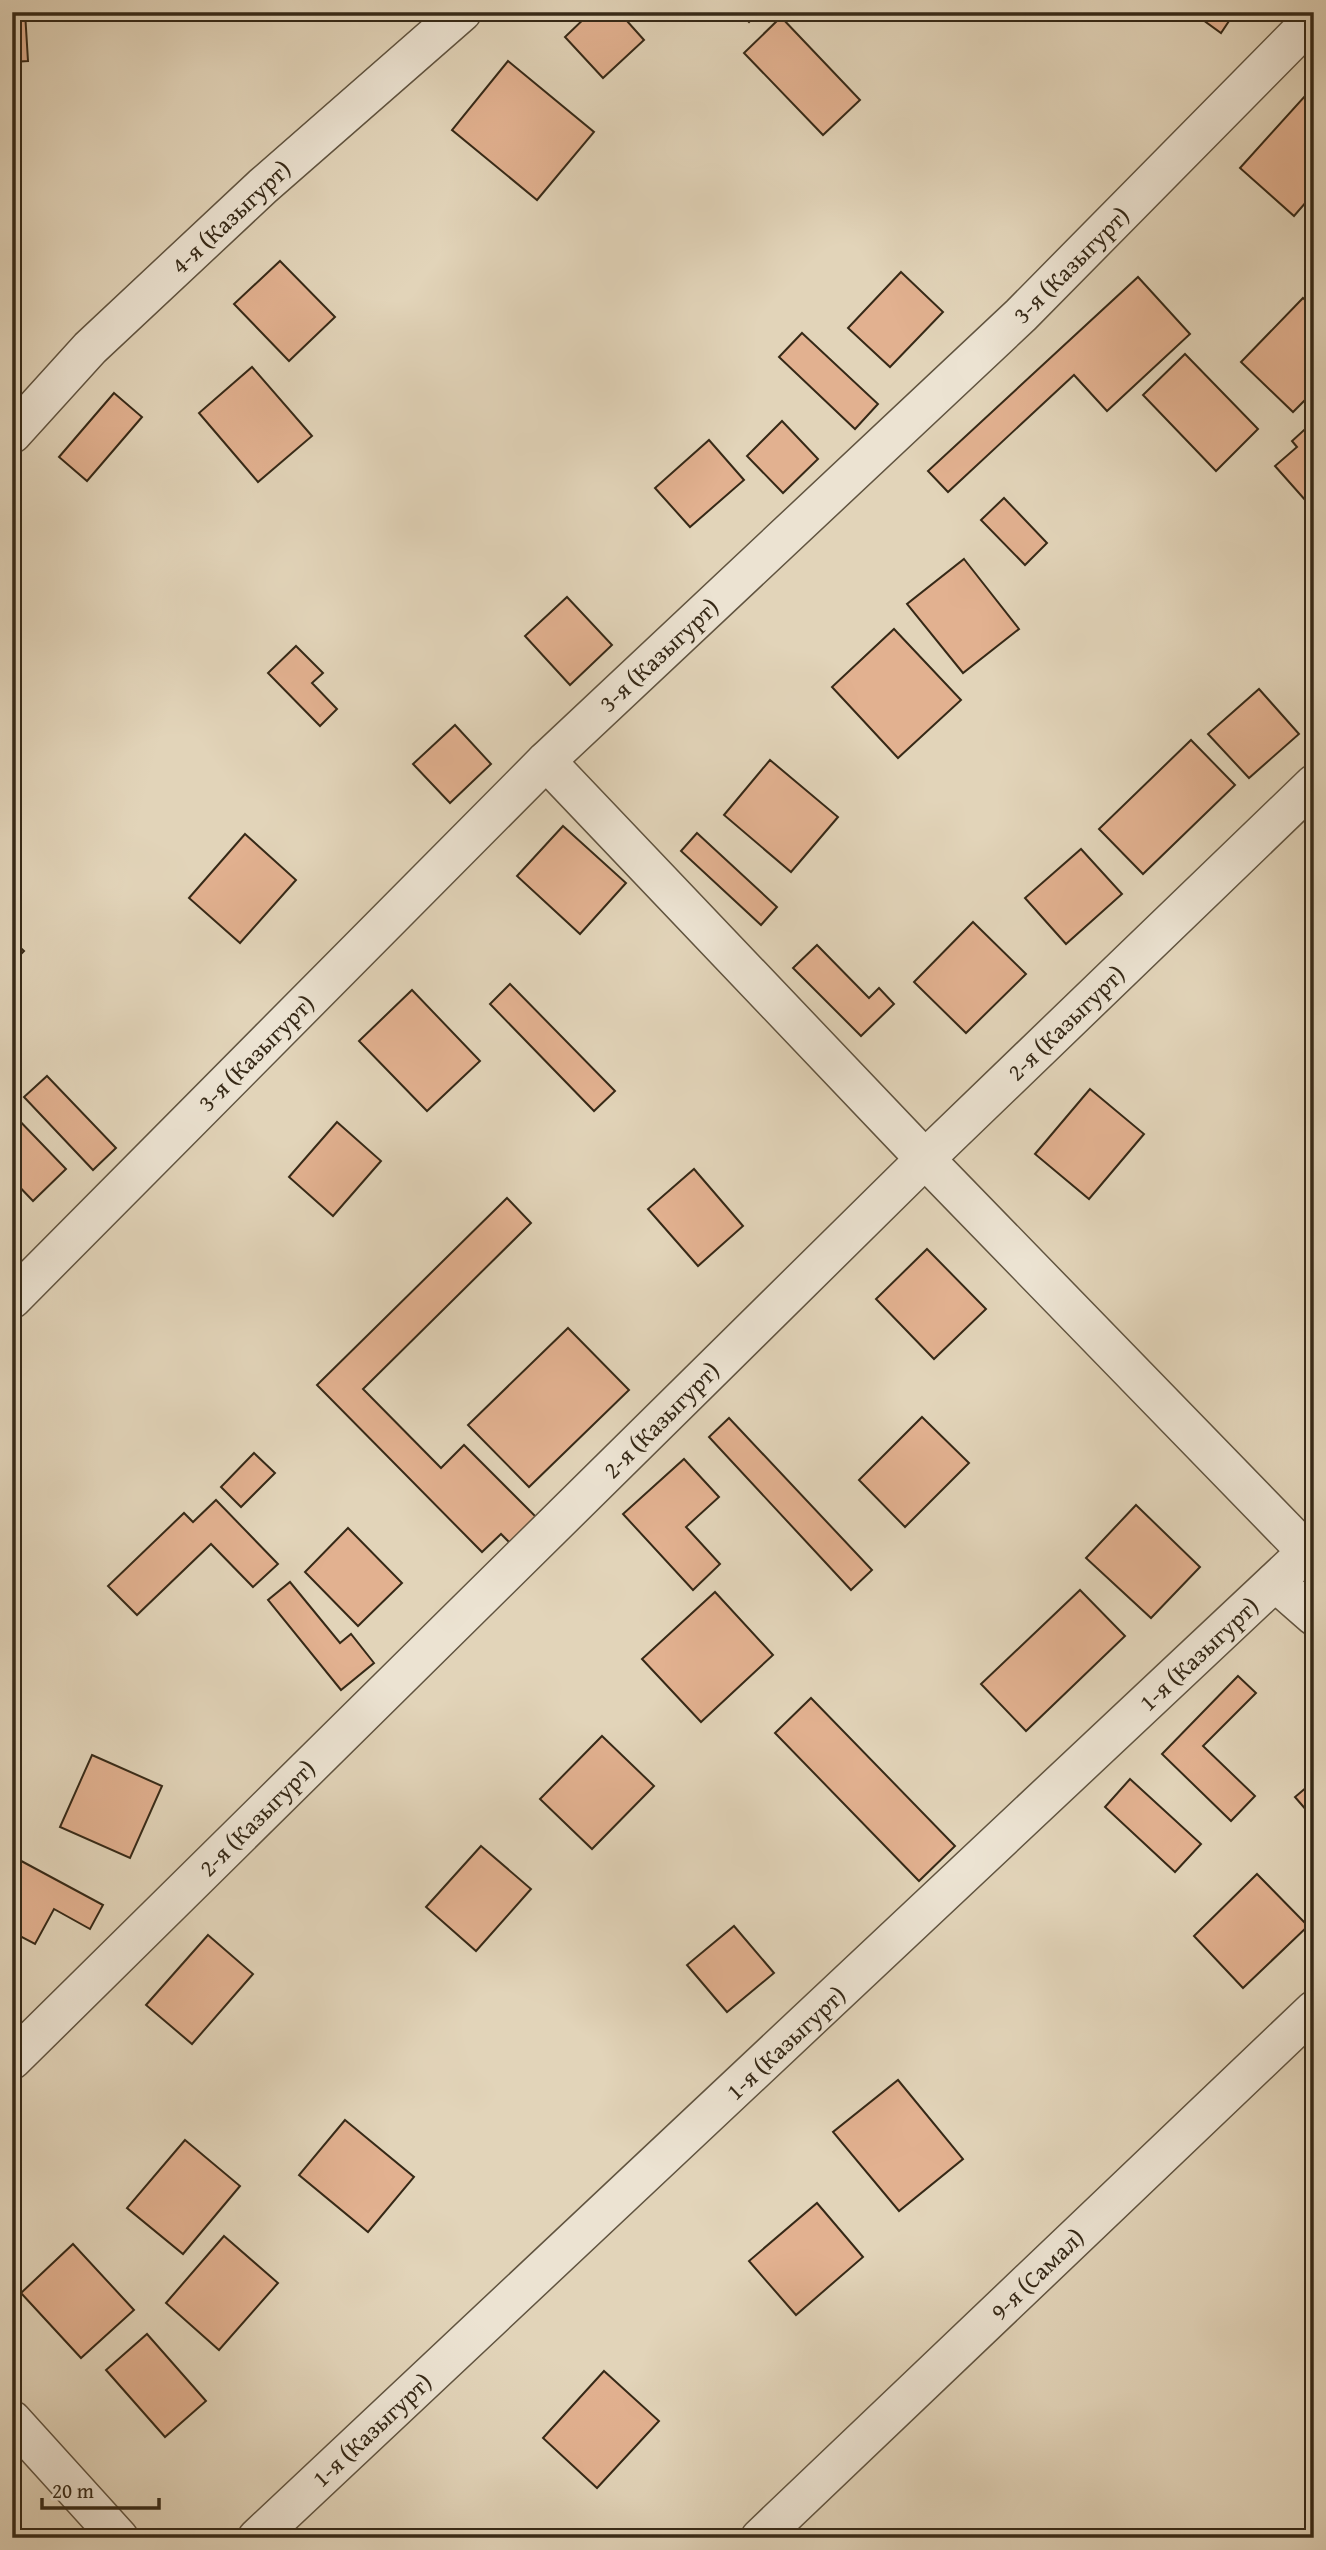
<svg xmlns="http://www.w3.org/2000/svg" width="1326" height="2550" font-family="'Gentium Book Plus',serif">
<style>
.building{fill:#e2b190;stroke:#362917;stroke-width:2}
.lines{fill:none;stroke-linecap:round;stroke-linejoin:round}
.minor-casing{stroke:#615440;stroke-width:41}
.minor{stroke:#ece3d2;stroke-width:38}
.labels{text-anchor:middle;dominant-baseline:central;stroke-width:5;stroke-linejoin:round;paint-order:stroke}
.street-label{font-size:24px;fill:#362917;stroke:#ece3d2}
</style>
<rect width="100%" height="100%" fill="#e2d4b9"/>
<filter id="stains"><feTurbulence type="fractalNoise" baseFrequency=".00286" numOctaves="4"/><feColorMatrix values="0 0 0 0 .2 0 0 0 0 .09 0 0 0 0 .02 0 0 0 .5 -.17"/></filter>
<radialGradient id="worn" r=".72"><stop offset=".6" stop-color="#630" stop-opacity="0"/><stop offset="1" stop-color="#630" stop-opacity=".3"/></radialGradient>
<g class="building">
<polygon points="12,12 25,12 28,61 12,62"/>
<polygon points="591,12 619,12 644,40 603,78 565,37"/>
<polygon points="739,12 758,12 749,22"/>
<polygon points="1192,12 1235,12 1221,33"/>
<polygon points="781,17 860,100 823,135 744,53"/>
<polygon points="508,61 594,132 537,200 452,130"/>
<polygon points="1314,86 1314,193 1294,216 1240,168"/>
<polygon points="280,261 335,317 289,361 234,304"/>
<polygon points="901,272 943,312 890,367 848,328"/>
<polygon points="1138,277 1190,334 1107,411 1074,375 948,492 928,471"/>
<polygon points="1303,298 1314,308 1314,391 1293,412 1241,362"/>
<polygon points="802,333 878,404 855,429 779,357"/>
<polygon points="1185,354 1258,429 1216,471 1143,395"/>
<polygon points="252,367 312,436 258,482 199,413"/>
<polygon points="114,393 142,417 87,481 59,457"/>
<polygon points="782,421 818,459 783,493 747,456"/>
<polygon points="1314,421 1314,459 1312,461 1314,463 1314,510 1275,466 1297,447 1292,441"/>
<polygon points="709,440 744,480 690,527 655,488"/>
<polygon points="1004,498 1047,543 1025,565 981,520"/>
<polygon points="964,559 1019,629 963,673 907,604"/>
<polygon points="567,597 612,645 570,685 525,636"/>
<polygon points="894,629 961,700 898,758 832,687"/>
<polygon points="296,646 323,673 312,683 337,709 320,726 268,673"/>
<polygon points="1259,689 1299,734 1249,778 1208,734"/>
<polygon points="455,725 491,764 450,803 413,764"/>
<polygon points="1191,740 1235,785 1143,874 1099,829"/>
<polygon points="770,760 838,817 791,872 724,815"/>
<polygon points="563,826 626,883 580,934 517,876"/>
<polygon points="697,833 777,907 761,925 681,851"/>
<polygon points="245,834 296,880 240,943 189,898"/>
<polygon points="1314,846 1314,862 1306,853"/>
<polygon points="1081,849 1122,894 1066,944 1025,898"/>
<polygon points="973,922 1026,974 966,1033 914,982"/>
<polygon points="12,940 24,951 12,963"/>
<polygon points="817,945 869,998 879,988 894,1004 861,1036 793,968"/>
<polygon points="510,984 615,1091 594,1111 490,1004"/>
<polygon points="412,990 480,1061 427,1111 359,1041"/>
<polygon points="47,1076 116,1148 93,1170 24,1097"/>
<polygon points="1090,1089 1144,1134 1089,1199 1035,1154"/>
<polygon points="12,1113 66,1169 33,1201 12,1179"/>
<polygon points="337,1122 381,1161 333,1216 289,1177"/>
<polygon points="694,1169 743,1226 698,1266 648,1209"/>
<polygon points="507,1198 531,1223 363,1389 441,1468 464,1445 544,1525 518,1551 501,1534 482,1552 317,1385"/>
<polygon points="927,1249 986,1309 934,1359 876,1299"/>
<polygon points="568,1328 629,1390 529,1487 468,1425"/>
<polygon points="922,1417 969,1463 905,1527 859,1480"/>
<polygon points="729,1418 872,1570 851,1590 709,1437"/>
<polygon points="254,1453 275,1473 241,1507 221,1487"/>
<polygon points="684,1459 719,1497 686,1527 720,1564 693,1590 623,1514"/>
<polygon points="216,1500 278,1564 253,1587 211,1544 137,1615 108,1586 184,1513 193,1522"/>
<polygon points="1136,1505 1200,1567 1151,1618 1086,1558"/>
<polygon points="348,1528 402,1583 358,1626 305,1572"/>
<polygon points="290,1582 340,1643 351,1634 374,1663 341,1690 268,1600"/>
<polygon points="1080,1590 1125,1636 1026,1731 981,1684"/>
<polygon points="715,1592 773,1655 701,1722 642,1659"/>
<polygon points="1238,1676 1256,1693 1203,1746 1255,1796 1231,1821 1162,1754"/>
<polygon points="811,1698 955,1846 919,1881 775,1733"/>
<polygon points="602,1736 654,1786 592,1849 540,1799"/>
<polygon points="92,1755 162,1786 130,1858 60,1827"/>
<polygon points="1130,1779 1201,1844 1175,1872 1105,1807"/>
<polygon points="1314,1781 1314,1819 1295,1797"/>
<polygon points="481,1846 531,1889 476,1951 426,1907"/>
<polygon points="12,1856 103,1905 90,1929 54,1909 35,1944 12,1932"/>
<polygon points="1257,1874 1308,1926 1243,1988 1194,1936"/>
<polygon points="734,1926 774,1973 727,2012 687,1965"/>
<polygon points="208,1935 253,1974 192,2044 146,2005"/>
<polygon points="898,2080 963,2159 899,2211 833,2132"/>
<polygon points="345,2120 414,2177 368,2232 299,2175"/>
<polygon points="185,2140 240,2186 183,2254 127,2208"/>
<polygon points="817,2203 863,2257 796,2315 749,2261"/>
<polygon points="224,2236 278,2283 219,2350 166,2303"/>
<polygon points="73,2244 134,2310 81,2358 21,2293"/>
<polygon points="147,2334 206,2401 165,2437 106,2370"/>
<polygon points="604,2371 659,2421 597,2488 543,2438"/>
</g>
<g class="lines">
<g class="minor-casing">
<g id="minor">
<polyline points="12,434 90,348 263,186 462,12"/>
<polyline points="546,761 925,1159 1307,1552"/>
<polyline points="12,1299 546,761 1021,315 1314,18"/>
<polyline points="1275,1582 1314,1616"/>
<polyline points="12,2060 925,1159 1314,784"/>
<polyline points="12,2420 119,2538"/>
<polyline points="257,2538 1314,1545"/>
<polyline points="760,2538 1314,2010"/>
</g>
</g>
<use href="#minor" class="minor"/>
</g>
<g class="labels">
<g class="street-label">
<text transform="translate(231 217) rotate(-43)">4-я (Казыгурт)</text>
<text transform="translate(1071 265) rotate(-45)">3-я (Казыгурт)</text>
<text transform="translate(659 655) rotate(-43)">3-я (Казыгурт)</text>
<text transform="translate(1066 1023) rotate(-44)">2-я (Казыгурт)</text>
<text transform="translate(256 1053) rotate(-45)">3-я (Казыгурт)</text>
<text transform="translate(661 1420) rotate(-45)">2-я (Казыгурт)</text>
<text transform="translate(1199 1654) rotate(-43)">1-я (Казыгурт)</text>
<text transform="translate(257 1818) rotate(-45)">2-я (Казыгурт)</text>
<text transform="translate(786 2043) rotate(-43)">1-я (Казыгурт)</text>
<text transform="translate(1037 2274) rotate(-44)">9-я (Самал)</text>
<text transform="translate(372 2430) rotate(-43)">1-я (Казыгурт)</text>
</g>
</g>
<rect width="1326" height="2550" fill="none" stroke="#e2d4b9" stroke-width="42"/>
<rect x="14" y="14" width="1298" height="2522" fill="none" stroke="#362917" stroke-width="3.5"/>
<rect x="21" y="21" width="1284" height="2508" fill="none" stroke="#362917" stroke-width="2"/>
<path d="M42 2498v10h117v-10" fill="none" stroke="#362917" stroke-width="3.5"/>
<text x="52" y="2498" font-size="21" fill="#362917" stroke="#ece3d2" stroke-width="5" paint-order="stroke">20 m</text>
<rect width="100%" height="100%" filter="url(#stains)"/>
<rect width="100%" height="100%" fill="url(#worn)"/>
</svg>
